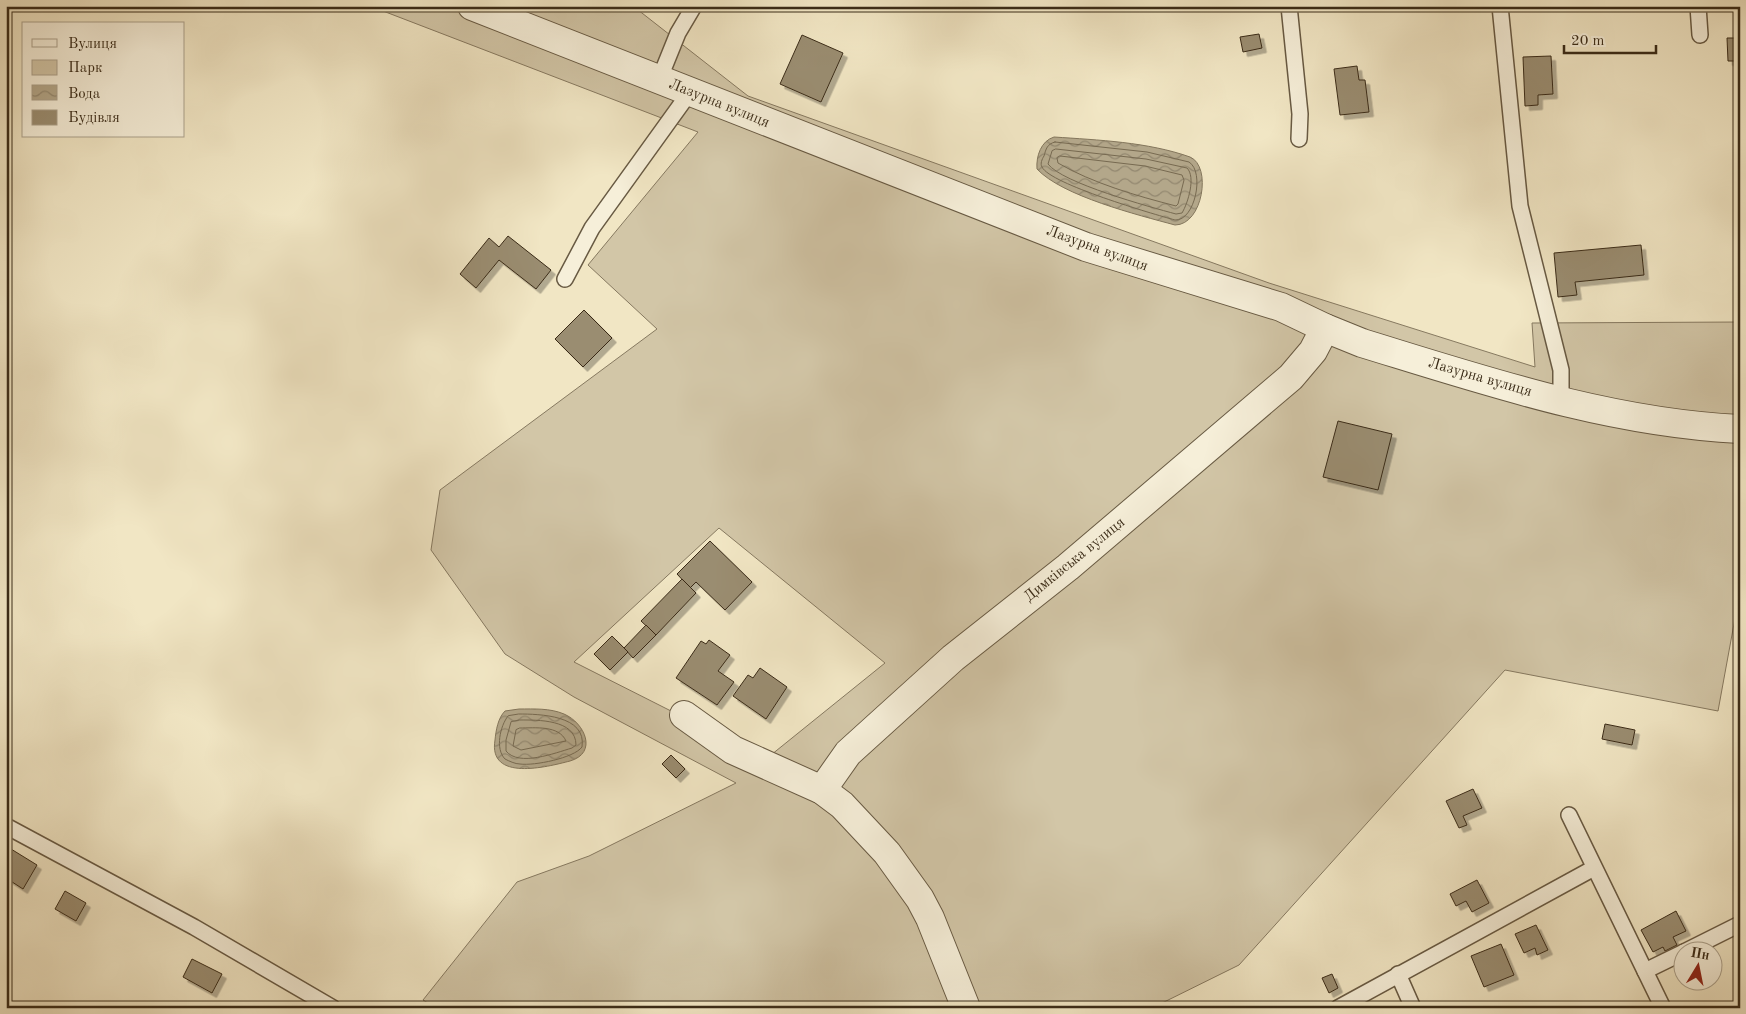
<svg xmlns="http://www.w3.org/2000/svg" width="1746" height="1014" font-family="'Old Standard TT',serif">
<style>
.green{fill:#d2c6a7;stroke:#867960;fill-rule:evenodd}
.water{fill:url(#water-waves);stroke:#83765c}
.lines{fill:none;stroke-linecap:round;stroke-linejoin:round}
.shore{stroke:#776a51;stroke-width:1}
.building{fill:#9a8d71;stroke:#3b2c18;filter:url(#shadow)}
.lane-casing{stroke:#685a43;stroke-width:18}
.street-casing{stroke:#685a43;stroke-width:30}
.lane{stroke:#f6efd9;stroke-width:15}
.street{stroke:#f6efd9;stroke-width:28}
.labels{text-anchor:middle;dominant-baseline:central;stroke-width:4;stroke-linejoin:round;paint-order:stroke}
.street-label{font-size:15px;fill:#3b2c18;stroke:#f6efd9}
</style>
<defs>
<pattern id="water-waves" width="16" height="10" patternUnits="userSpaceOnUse" patternTransform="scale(1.25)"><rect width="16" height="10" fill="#b3a78a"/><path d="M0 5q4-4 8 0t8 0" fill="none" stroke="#938870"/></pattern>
<filter id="shadow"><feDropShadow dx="4.5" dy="4.5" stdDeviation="0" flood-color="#0004"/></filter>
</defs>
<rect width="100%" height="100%" fill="#f1e6c4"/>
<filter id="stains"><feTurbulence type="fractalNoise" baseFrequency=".004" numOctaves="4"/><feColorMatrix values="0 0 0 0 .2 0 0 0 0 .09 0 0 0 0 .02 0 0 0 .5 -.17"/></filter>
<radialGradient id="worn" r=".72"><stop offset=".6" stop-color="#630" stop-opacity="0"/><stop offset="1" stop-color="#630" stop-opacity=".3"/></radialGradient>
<path class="green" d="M370 6H633L748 96 1269 283 1535 367 1532 323 1740 322V591L1718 711 1505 670 1239 965 1152 1008H436L423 1000 517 882 589 856 736 783 574 697 505 654 431 550 440 490 657 329 588 265 698 132ZM719 528 885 663 766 759 574 662Z"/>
<g class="water">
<path d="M1054 137C1098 140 1148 142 1190 157 1212 166 1203 225 1175 225 1138 215 1062 196 1037 169 1036 156 1041 141 1054 137Z"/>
<path d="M519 709C534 709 550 708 564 714 585 723 598 753 570 761 547 767 488 782 495 740 496 730 498 718 505 711Z"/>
</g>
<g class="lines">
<g class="shore">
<path d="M1055 142 1147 152 1189 162C1205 172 1195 221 1175 220 1153 214 1050 184 1042 167 1040 164 1042 159 1044 156 1046 149 1047 144 1055 142Z"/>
<path d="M1056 149 1146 159 1187 168C1196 177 1188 203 1182 213L1176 214C1150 207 1062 183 1048 164L1052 151Z"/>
<path d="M1060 156 1145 166 1182 175 1184 180 1178 204 1176 206C1137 196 1092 183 1058 163L1057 158Z"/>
<path d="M519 714C539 714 587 715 582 747 574 758 534 766 520 764 515 764 509 761 505 759 495 749 500 726 508 716Z"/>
<path d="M520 720C537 720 576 719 576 745L572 748C555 753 519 767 506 751V740L511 722Z"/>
<path d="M520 728C535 728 559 725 566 741L521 750 513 746 516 730Z"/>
</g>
</g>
<g class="building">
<polygon points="1259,34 1262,48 1243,52 1240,37"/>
<polygon points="802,35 843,53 821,102 780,84"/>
<polygon points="1727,38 1740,38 1740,61 1728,61"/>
<polygon points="1551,56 1553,94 1538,95 1538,105 1525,106 1523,57"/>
<polygon points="1357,66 1359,80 1365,80 1369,112 1340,115 1334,69"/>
<polygon points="508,236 551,270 536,289 499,260 476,288 460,274 489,238 499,247"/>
<polygon points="1641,245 1644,275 1575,282 1577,295 1558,297 1554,253"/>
<polygon points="584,310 612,338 583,367 555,339"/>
<polygon points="1338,421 1392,434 1378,490 1323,477"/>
<polygon points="710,541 752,582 725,610 696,582 690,588 677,574"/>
<polygon points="682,579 696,593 656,635 641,621"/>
<polygon points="646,625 656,635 633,658 624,648"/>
<polygon points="612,636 628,652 610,670 594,654"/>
<polygon points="709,640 730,655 718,671 734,682 717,705 676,678 701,641 706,644"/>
<polygon points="760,668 787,687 766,719 733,696 748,675 753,678"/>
<polygon points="1605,724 1635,730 1632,745 1602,739"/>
<polygon points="671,755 685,769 676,778 662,764"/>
<polygon points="1473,789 1482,808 1463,816 1467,825 1459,828 1446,801"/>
<polygon points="11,849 37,865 23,889 6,878 6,857"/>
<polygon points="1477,880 1489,903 1472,912 1466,901 1456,906 1450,894"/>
<polygon points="65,891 86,903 76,921 55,909"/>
<polygon points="1676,911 1686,931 1673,937 1677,945 1665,951 1663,947 1653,952 1641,930"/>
<polygon points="1536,925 1548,950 1537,955 1535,948 1524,953 1515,934"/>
<polygon points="1501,944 1514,975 1484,987 1471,956"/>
<polygon points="192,959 222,974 212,993 183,977"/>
<polygon points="1332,974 1338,988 1329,993 1322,978"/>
</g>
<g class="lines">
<g class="lane-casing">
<g id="lane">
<polyline points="1289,6 1300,114 1299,139"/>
<polyline points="1500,6 1520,206 1561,370 1561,402"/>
<polyline points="1698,6 1700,35"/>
<polyline points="659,80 678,33 694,6"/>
<polyline points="565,279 592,228 690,92"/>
<polyline points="1569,815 1663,1008"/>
<polyline points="6,826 194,927 333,1008"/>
<polyline points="1684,952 1740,924"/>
<polyline points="1645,971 1684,952"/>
<polyline points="1398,974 1413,1008"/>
<polyline points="1338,1008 1594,868"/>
</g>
</g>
<g class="street-casing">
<g id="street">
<path d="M472 6 1086 247 1281 307 1325 328 1362 343C1486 381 1610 423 1740 429"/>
<polyline points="684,715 733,750 822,790 842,805 887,853 920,899 930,918 966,1008"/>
<polyline points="822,790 848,753 953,658 1068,567 1291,377 1313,351 1325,328"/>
</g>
</g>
<use href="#lane" class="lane"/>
<use href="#street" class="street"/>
</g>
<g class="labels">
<g class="street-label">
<text transform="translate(719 104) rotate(22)">Лазурна вулиця</text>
<text transform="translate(1097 249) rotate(20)">Лазурна вулиця</text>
<text transform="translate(1480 378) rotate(16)">Лазурна вулиця</text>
<text transform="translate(1075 560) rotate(-39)">Димківська вулиця</text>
</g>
</g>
<rect width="1746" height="1014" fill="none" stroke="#f1e6c4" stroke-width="25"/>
<rect x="8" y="8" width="1731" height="999" fill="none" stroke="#3b2c18" stroke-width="2.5"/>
<rect x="12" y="12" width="1721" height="989" fill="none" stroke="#3b2c18"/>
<rect x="22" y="22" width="162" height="115" fill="#f6efd9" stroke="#aba18c"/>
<rect x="32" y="39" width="25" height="8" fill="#f6efd9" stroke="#aba18c"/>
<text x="68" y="48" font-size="15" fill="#3b2c18">Вулиця</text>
<rect x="32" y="60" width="25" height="15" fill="#d2c6a7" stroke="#aba18c"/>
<text x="68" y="72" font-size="15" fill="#3b2c18">Парк</text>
<rect x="32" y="85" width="25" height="15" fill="url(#water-waves)" stroke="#aba18c"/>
<text x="68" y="98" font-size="15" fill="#3b2c18">Вода</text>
<rect x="32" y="110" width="25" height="15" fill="#9a8d71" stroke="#aba18c"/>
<text x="68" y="122" font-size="15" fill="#3b2c18">Будівля</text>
<g transform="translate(1698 966) rotate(10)"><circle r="24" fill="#f6efd9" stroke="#aba18c"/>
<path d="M0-4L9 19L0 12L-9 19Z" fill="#8f2418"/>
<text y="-8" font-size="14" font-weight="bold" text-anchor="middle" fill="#3b2c18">Пн</text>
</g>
<path d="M1564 45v8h92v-8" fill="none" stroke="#3b2c18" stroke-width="2.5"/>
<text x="1571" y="45" font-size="15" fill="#3b2c18" stroke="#f6efd9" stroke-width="4" paint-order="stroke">20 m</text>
<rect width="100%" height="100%" filter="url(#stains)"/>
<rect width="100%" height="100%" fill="url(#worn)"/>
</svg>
